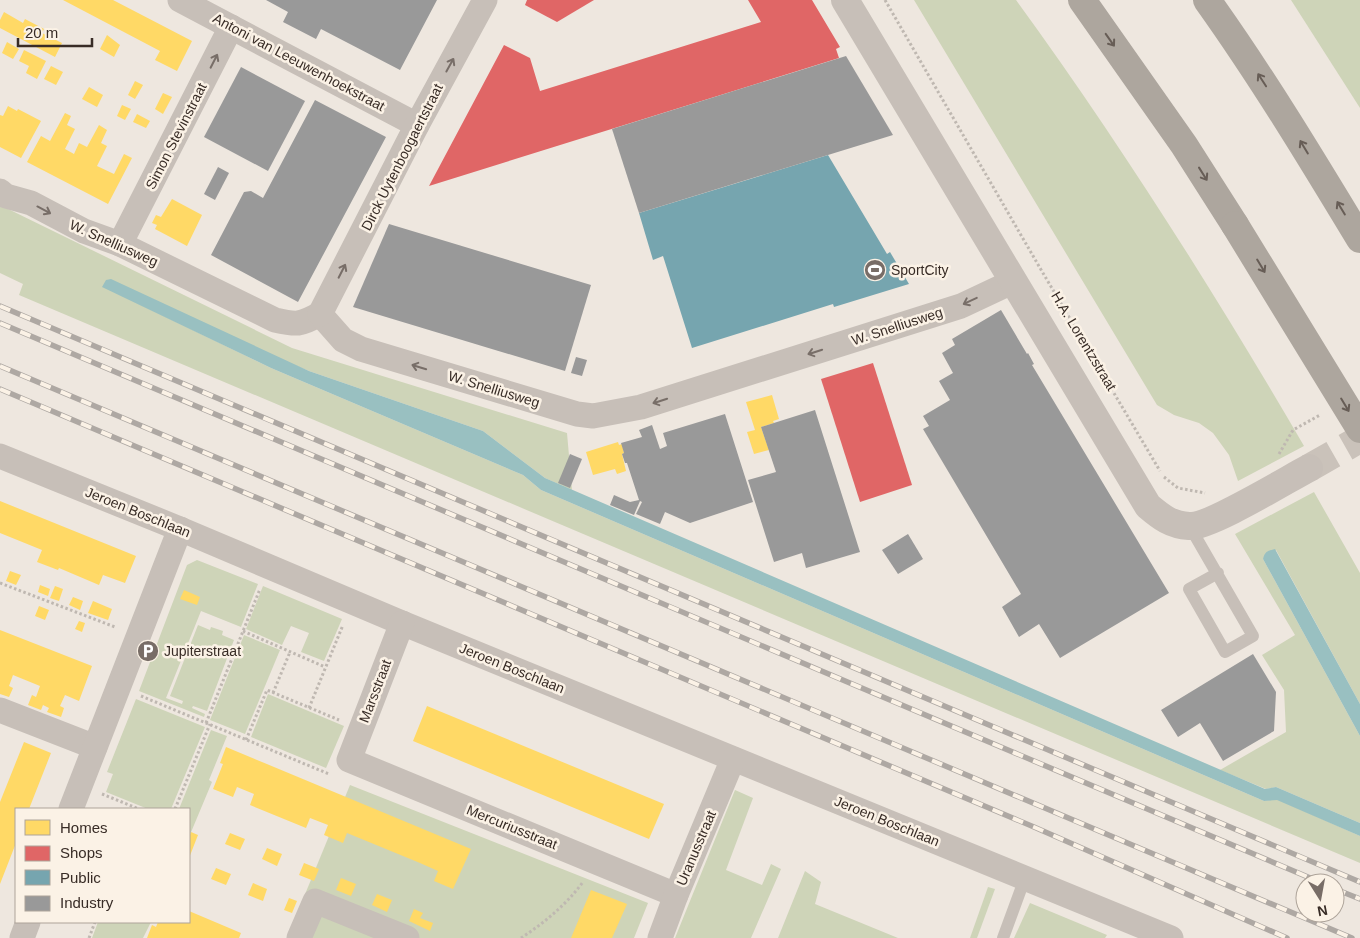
<svg xmlns="http://www.w3.org/2000/svg" width="1360" height="938" font-family="Helvetica,sans-serif">
<style>
.green{fill:#ced4b8}
.water{fill:#99c0c1}
.homes{fill:#ffd966}
.shops{fill:#e06666}
.public{fill:#76a5af}
.industry{fill:#999}
.lines{fill:none;stroke-linecap:round;stroke-linejoin:round}
.tertiary-tunnel{stroke:#cac2ba;stroke-width:28;stroke-dasharray:28 14;stroke-linecap:butt}
.path{stroke:#bfb8b1;stroke-width:3;stroke-dasharray:2.5 2.5;stroke-linecap:butt}
.service{stroke:#c7bfb8;stroke-width:12}
.minor{stroke:#c7bfb8;stroke-width:25}
.tertiary{stroke:#c7bfb8;stroke-width:28}
.motorway{stroke:#ada69e;stroke-width:28}
.rail-casing{stroke:#aea8a3;stroke-width:5.5}
.rail{stroke:#fbf2e6;stroke-width:4;stroke-dasharray:11;stroke-linecap:butt}
.motorway-bridge{stroke:#ada69e;stroke-width:28}
.oneway{stroke:#675d56}
.oneway2{stroke:#786e68}
.labels{text-anchor:middle;dominant-baseline:central;stroke-width:5;stroke-linejoin:round;paint-order:stroke}
.street-label{font-size:14px;fill:#382c26;stroke:#fbf2e6}
.poi-label{font-size:14px;fill:#382c26;stroke:#fbf2e6;text-anchor:start}
</style>
<rect width="100%" height="100%" fill="#eee7df"/>
<g class="green">
<path d="M914 0H1016C1120 143 1215 293 1304 446L1238 481 1229 455 1213 433 1199 423 1174 415 1157 405Z"/>
<polygon points="1291,0 1360,0 1360,108"/>
<polygon points="0,205 292,348 567,433 572,490 545,478 483,431 309,371 102,286 271,368 523,475 541,490 1264,801 1277,799 1360,836 1360,863 19,295 23,284 0,273"/>
<polygon points="1314,492 1360,573 1360,704 1276,550 1263,559 1360,736 1360,823 1276,787 1266,789 1220,770 1286,732 1284,690 1262,655 1295,635 1235,534"/>
<polygon points="197,560 258,584 241,627 201,611 166,698 182,704 183,701 170,696 198,625 210,630 211,627 223,631 222,635 234,640 207,711 193,706 192,708 205,714 204,717 139,691 187,565"/>
<polygon points="263,586 342,619 324,661 301,652 309,633 291,626 282,645 246,629"/>
<polygon points="244,635 280,650 245,734 210,720"/>
<polygon points="268,694 344,726 326,768 251,737"/>
<polygon points="136,699 205,727 171,809 148,809 106,792 113,774 107,772"/>
<polygon points="211,730 227,736 209,780 212,782 189,837 189,809 179,809"/>
<polygon points="350,785 648,903 634,938 287,938"/>
<polygon points="735,790 753,798 726,870 762,885 771,864 781,869 751,938 675,938"/>
<polygon points="805,871 821,882 815,904 898,938 778,938"/>
<polygon points="988,887 995,889 977,938 970,938"/>
<polygon points="1030,903 1107,935 1105,938 1014,938"/>
<polygon points="98,922 151,922 143,938 92,938"/>
</g>
<g class="water">
<polygon points="111,279 309,371 483,431 545,478 1265,789 1276,787 1360,823 1360,836 1277,800 1264,801 541,490 523,475 271,368 102,287 106,280"/>
<path d="M1275 549 1360 704V736L1263 559C1265 551 1268 551 1275 549Z"/>
</g>
<g class="homes">
<polygon points="63,0 113,0 192,41 177,71 155,60 160,51"/>
<polygon points="4,12 23,23 25,19 44,29 42,33 62,43 55,57 0,28 0,20"/>
<polygon points="107,35 120,45 114,57 100,49"/>
<polygon points="7,42 19,49 13,59 2,53"/>
<polygon points="24,50 46,61 37,79 26,73 29,66 19,61"/>
<polygon points="51,66 63,72 56,85 44,79"/>
<polygon points="135,81 143,85 135,99 128,95"/>
<polygon points="89,87 103,95 97,107 82,99"/>
<polygon points="163,93 172,97 163,114 155,109"/>
<polygon points="122,105 131,109 125,120 117,116"/>
<polygon points="8,106 17,111 18,109 41,121 21,158 0,147 0,115 3,116"/>
<polygon points="65,113 71,116 67,125 75,129 65,149 74,154 79,143 87,147 99,125 107,130 101,143 107,146 97,166 114,174 124,154 132,158 108,204 27,162 41,136 50,141"/>
<polygon points="137,114 150,121 146,128 133,122"/>
<polygon points="172,199 202,215 187,246 155,229 157,225 152,223 156,215 161,217"/>
<polygon points="772,395 779,419 773,421 774,423 761,427 769,450 754,454 747,432 755,430 746,402"/>
<polygon points="618,442 619,445 622,444 624,453 622,454 626,471 617,474 615,469 593,475 586,452"/>
<polygon points="0,501 136,556 125,583 103,575 99,585 59,568 58,570 37,562 42,550 0,533"/>
<polygon points="10,571 21,575 16,585 6,581"/>
<polygon points="40,585 50,589 48,596 38,592"/>
<polygon points="55,586 63,589 59,601 50,598"/>
<polygon points="184,590 200,597 197,605 180,599"/>
<polygon points="73,597 83,601 80,610 69,605"/>
<polygon points="93,601 112,609 108,620 88,613"/>
<polygon points="39,606 49,610 45,620 35,616"/>
<polygon points="79,621 85,623 82,632 75,629"/>
<polygon points="0,630 92,666 79,701 65,695 60,706 64,708 61,717 47,712 49,708 43,705 41,710 28,705 32,695 36,697 40,686 13,675 9,686 13,688 9,697 0,694"/>
<polygon points="427,706 664,804 649,839 413,741"/>
<polygon points="24,742 51,753 29,809 16,809 16,843 0,884 0,802"/>
<polygon points="226,747 471,849 453,889 434,881 438,871 420,863 347,833 343,843 324,835 328,825 310,818 306,828 250,805 254,794 237,787 233,797 213,789 223,764 220,763"/>
<polygon points="191,832 198,835 189,858 189,837"/>
<polygon points="230,833 245,839 240,850 225,844"/>
<polygon points="267,848 282,854 277,866 262,859"/>
<polygon points="304,863 319,869 314,881 299,875"/>
<polygon points="216,868 231,874 226,885 211,879"/>
<polygon points="341,878 356,884 351,896 336,890"/>
<polygon points="253,883 267,889 263,901 248,895"/>
<polygon points="591,890 627,904 612,938 571,938"/>
<polygon points="377,894 392,900 387,912 372,905"/>
<polygon points="289,898 297,901 292,913 284,910"/>
<polygon points="414,909 423,913 420,918 433,923 430,931 409,921"/>
<polygon points="189,911 241,933 239,938 147,938 152,925 156,927 158,922 189,922"/>
</g>
<g class="shops">
<polygon points="527,0 594,0 557,22 525,5"/>
<polygon points="748,0 812,0 840,47 836,49 839,58 429,186 504,45 530,58 540,91 761,22"/>
<polygon points="873,363 912,485 860,502 821,379"/>
</g>
<polygon class="public" points="828,155 887,254 890,252 909,284 834,307 833,304 692,348 663,256 653,260 639,213"/>
<g class="industry">
<polygon points="266,0 437,0 400,70 321,29 316,39 283,22 288,12"/>
<polygon points="846,56 893,135 639,213 612,129"/>
<polygon points="241,67 305,101 268,171 204,137"/>
<polygon points="315,100 386,137 298,302 211,255 244,192 251,191 263,198"/>
<polygon points="218,167 229,173 215,200 204,194"/>
<polygon points="389,224 591,285 565,371 353,307"/>
<polygon points="1001,310 1027,354 1028,353 1034,364 1032,365 1169,593 1060,658 1039,624 1019,637 1002,607 1021,594 923,429 929,426 923,416 950,400 939,381 953,373 942,353 955,345 952,339"/>
<polygon points="576,357 587,360 582,376 571,373"/>
<polygon points="815,410 860,552 806,568 802,553 774,562 748,480 776,472 761,427"/>
<polygon points="725,414 753,502 690,523 665,512 660,524 636,514 642,502 640,501 634,515 610,505 614,495 630,502 639,500 627,463 625,463 622,454 624,453 621,443 642,437 639,430 652,425 660,449 667,446 663,433"/>
<polygon points="570,454 582,459 570,488 558,483"/>
<polygon points="908,534 923,559 898,574 882,550"/>
<polygon points="1253,654 1276,692 1274,731 1223,761 1200,723 1178,737 1161,710"/>
</g>
<g class="lines">
<polyline class="tertiary-tunnel" points="1309,468 1360,439"/>
<g class="path">
<polyline points="885,0 1040,268 1160,471"/>
<polyline points="1279,454 1293,430 1320,415"/>
<polyline points="1164,477 1178,488 1205,493"/>
<polyline points="0,583 115,627"/>
<polyline points="243,631 325,667"/>
<polyline points="273,693 290,652"/>
<polyline points="141,696 329,774"/>
<polyline points="309,708 343,625"/>
<polyline points="206,723 260,589"/>
<polyline points="246,740 267,690 339,720"/>
<polyline points="102,794 139,809"/>
<polyline points="175,809 210,724"/>
<polyline points="89,938 95,922"/>
<path d="M521 938C544 923 566 905 583 882"/>
</g>
<g class="service">
<polyline points="1190,527 1253,636 1225,652 1189,589 1218,573"/>
<polyline points="1003,938 1025,878"/>
</g>
<g class="minor">
<polyline points="180,0 417,125"/>
<path d="M0 191 6 196 31 203 84 231 120 244 275 320C297 325 300 325 320 314"/>
<polyline points="120,244 231,27"/>
<polyline points="320,314 343,340 361,349 577,414 593,416 641,407 961,306 1014,281"/>
<polyline points="320,314 417,125 485,0"/>
<polyline points="0,456 180,529 402,623 1171,938"/>
<polyline points="402,623 349,760 676,895"/>
<polyline points="0,710 95,747"/>
<polyline points="71,809 180,529"/>
<polyline points="22,938 28,922"/>
<polyline points="299,938 315,901 407,938"/>
<polyline points="660,938 676,895 733,759"/>
</g>
<path class="tertiary" d="M845 0 1148 506C1161 517 1171 525 1189 526 1208 528 1288 479 1309 468"/>
<g class="motorway">
<polyline points="1082,0 1184,145 1235,225"/>
<path d="M1207 0C1262 77 1311 158 1360 239"/>
</g>
<g class="rail-casing">
<g id="rail">
<polyline points="0,306 1360,882"/>
<polyline points="0,323 1322,883"/>
<polyline points="0,366 1352,938"/>
<polyline points="0,389 1034,827 1287,938"/>
<polyline points="1335,889 1360,899"/>
</g>
</g>
<use href="#rail" class="rail"/>
<polyline class="motorway-bridge" points="1235,225 1360,429"/>
</g>
<defs><path id="oneway-shaft" d="M-6 0H5M1.5-3L5.5 0L1.5 3" fill="none" stroke-width="1.6" stroke-linecap="round" stroke-linejoin="round" transform="scale(1.25)"/></defs>
<g class="oneway">
<use href="#oneway-shaft" transform="translate(1110 40) rotate(55)"/>
<use href="#oneway-shaft" transform="translate(1262 80) rotate(-123)"/>
<use href="#oneway-shaft" transform="translate(1304 147) rotate(-121)"/>
<use href="#oneway-shaft" transform="translate(1203 174) rotate(58)"/>
<use href="#oneway-shaft" transform="translate(1341 208) rotate(-121)"/>
<use href="#oneway-shaft" transform="translate(1261 266) rotate(59)"/>
<use href="#oneway-shaft" transform="translate(1345 405) rotate(59)"/>
</g>
<g class="oneway2">
<use href="#oneway-shaft" transform="translate(214 61) rotate(-63)"/>
<use href="#oneway-shaft" transform="translate(450 65) rotate(-61)"/>
<use href="#oneway-shaft" transform="translate(44 210) rotate(28)"/>
<use href="#oneway-shaft" transform="translate(342 271) rotate(-63)"/>
<use href="#oneway-shaft" transform="translate(970 301) rotate(155)"/>
<use href="#oneway-shaft" transform="translate(815 352) rotate(162)"/>
<use href="#oneway-shaft" transform="translate(419 367) rotate(-163)"/>
<use href="#oneway-shaft" transform="translate(660 401) rotate(162)"/>
</g>
<defs>
<g id="stadium-disc" transform="scale(1.125)"><circle r="9.5" fill="#786d67" stroke="#fbf2e6"/><path d="M0-5a6.5 5 0 1 0 0 10a6.5 5 0 1 0 0-10ZM-3.5-1.8h7v3.6h-7Z" fill="#fff"/></g>
<g id="parking-disc" transform="scale(1.125)"><circle r="9.5" fill="#786d67" stroke="#fbf2e6"/><path d="M-3.5-5.5H1a3.5 3.5 0 0 1 0 7H-1V5.5H-3.5ZM-1-3.4V-.6H.8a1.4 1.4 0 0 0 0-2.8Z" fill="#fff"/></g>
</defs>
<g fill-rule="evenodd">
<use href="#stadium-disc" x="875" y="270"/>
<use href="#parking-disc" x="148" y="651"/>
</g>
<g class="labels">
<g class="street-label">
<text transform="translate(299 62) rotate(28)">Antoni van Leeuwenhoekstraat</text>
<text transform="translate(176 136) rotate(-63)">Simon Stevinstraat</text>
<text transform="translate(402 157) rotate(-63)">Dirck Uytenboogaertstraat</text>
<text transform="translate(114 243) rotate(24)">W. Snelliusweg</text>
<text transform="translate(897 326) rotate(-18)">W. Snelliusweg</text>
<text transform="translate(1084 341) rotate(59)">H.A. Lorentzstraat</text>
<text transform="translate(494 389) rotate(17)">W. Snelliusweg</text>
<text transform="translate(138 512) rotate(22)">Jeroen Boschlaan</text>
<text transform="translate(512 668) rotate(22)">Jeroen Boschlaan</text>
<text transform="translate(375 691) rotate(-69)">Marsstraat</text>
<text transform="translate(887 821) rotate(22)">Jeroen Boschlaan</text>
<text transform="translate(512 827) rotate(22)">Mercuriusstraat</text>
<text transform="translate(696 848) rotate(-67)">Uranusstraat</text>
</g>
<g class="poi-label">
<text x="891" y="270">SportCity</text>
<text x="164" y="651">Jupiterstraat</text>
</g>
</g>
<rect x="15" y="808" width="175" height="115" fill="#fbf2e6" stroke="#ada399"/>
<rect x="25" y="820" width="25" height="15" fill="#ffd966" stroke="#ada399"/>
<text x="60" y="833" font-size="15" fill="#382c26">Homes</text>
<rect x="25" y="846" width="25" height="15" fill="#e06666" stroke="#ada399"/>
<text x="60" y="858" font-size="15" fill="#382c26">Shops</text>
<rect x="25" y="870" width="25" height="15" fill="#76a5af" stroke="#ada399"/>
<text x="60" y="883" font-size="15" fill="#382c26">Public</text>
<rect x="25" y="896" width="25" height="15" fill="#999999" stroke="#ada399"/>
<text x="60" y="908" font-size="15" fill="#382c26">Industry</text>
<g transform="translate(1320 898) rotate(169)"><circle r="24" fill="#fbf2e6" stroke="#ada399"/>
<path d="M0-4L9 19L0 12L-9 19Z" fill="#786d67"/>
<text y="-8" font-size="14" font-weight="bold" text-anchor="middle" fill="#382c26">N</text>
</g>
<path d="M18 38v8h74v-8" fill="none" stroke="#382c26" stroke-width="2.5"/>
<text x="25" y="38" font-size="15" fill="#382c26" stroke="#fbf2e6" stroke-width="4" paint-order="stroke">20 m</text>
</svg>
